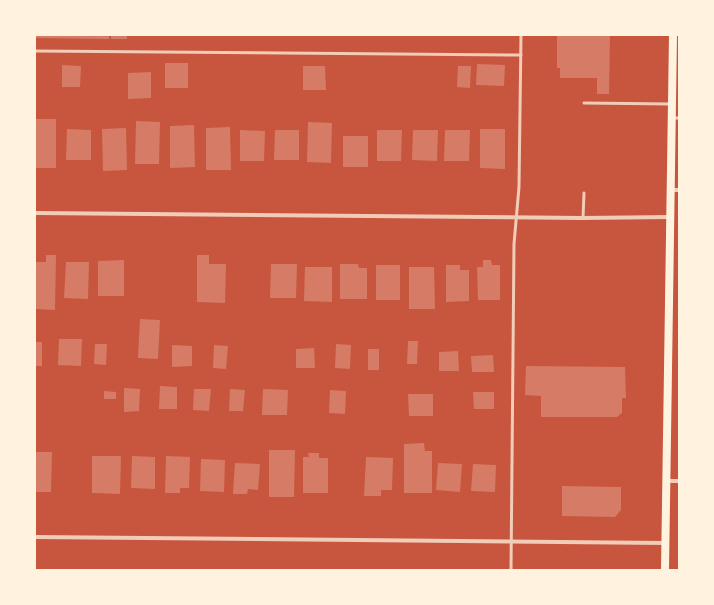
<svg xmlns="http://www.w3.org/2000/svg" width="714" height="605" font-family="Signika,sans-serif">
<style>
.building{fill:#d67c66}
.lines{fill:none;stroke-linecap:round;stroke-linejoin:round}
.service{stroke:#f1ccb7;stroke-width:3}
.minor{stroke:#f1ccb7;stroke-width:4}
.secondary{stroke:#fff3e0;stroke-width:8}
</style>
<rect width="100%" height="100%" fill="#c8553d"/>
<g class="building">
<polygon points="35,35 109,35 109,39 35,38"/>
<rect x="111" y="35" width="16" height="4"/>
<polygon points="557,35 610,35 609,94 597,94 597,78 560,78 560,68 557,68"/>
<rect x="165" y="63" width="23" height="25"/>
<polygon points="477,64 505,65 504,86 476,85"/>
<polygon points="62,65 81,66 80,87 62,87"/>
<polygon points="303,66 325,66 326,90 303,90"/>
<polygon points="458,66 471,66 470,88 457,87"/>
<polygon points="151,72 151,98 128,99 128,73"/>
<rect x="35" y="119" width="21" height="49"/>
<polygon points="136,121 160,122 159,164 135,164"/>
<polygon points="308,122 332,123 331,163 307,162"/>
<polygon points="194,125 195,167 170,168 170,126"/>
<polygon points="230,127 231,170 206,170 206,128"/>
<polygon points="126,128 127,170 103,171 102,129"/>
<polygon points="67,129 91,130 91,160 66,160"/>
<polygon points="480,129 505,129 505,169 480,168"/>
<polygon points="240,130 265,131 264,161 240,161"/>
<polygon points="275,130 299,130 299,160 274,160"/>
<polygon points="377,130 402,130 401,161 377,161"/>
<polygon points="413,130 438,130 437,161 412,160"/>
<polygon points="445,130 470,130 469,161 444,161"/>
<rect x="343" y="136" width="25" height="31"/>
<polygon points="46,255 56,255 55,310 35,309 35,262 46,262"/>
<polygon points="197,255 209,255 209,264 226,264 225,303 197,302"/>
<polygon points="124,260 124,296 98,296 98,261"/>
<polygon points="483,260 491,260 492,265 500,265 500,300 478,300 477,267 483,267"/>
<polygon points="66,262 89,262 88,299 64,298"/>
<polygon points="271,264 297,264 296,298 270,298"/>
<polygon points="340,264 358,264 359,268 367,268 367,299 340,299"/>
<rect x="376" y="265" width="24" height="35"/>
<polygon points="446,265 460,265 460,270 469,270 469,301 446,302"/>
<polygon points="305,267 332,267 332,302 304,301"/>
<polygon points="409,267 434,267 435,309 409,309"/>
<polygon points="140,319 160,320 158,359 138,358"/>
<polygon points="59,339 82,339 81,366 58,365"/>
<polygon points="408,341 418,341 417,364 407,364"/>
<rect x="35" y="342" width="7" height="24"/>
<polygon points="95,344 107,344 106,365 94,364"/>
<polygon points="336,344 351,345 350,369 335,368"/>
<polygon points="172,345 192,346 192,366 172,367"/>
<polygon points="214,345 228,346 226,369 213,368"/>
<polygon points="314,348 315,368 296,368 296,349"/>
<rect x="368" y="349" width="11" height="21"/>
<polygon points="458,351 459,371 439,371 439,352"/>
<polygon points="493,355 494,372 472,372 471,356"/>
<polygon points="526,366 625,367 626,398 622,398 622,413 617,417 541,417 541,396 525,395"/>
<polygon points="160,386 177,387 177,409 159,409"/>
<polygon points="124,388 140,389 139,411 124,412"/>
<polygon points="194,389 211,389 209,411 193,410"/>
<polygon points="230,389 245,390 243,411 229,411"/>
<polygon points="263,389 288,390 287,415 262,415"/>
<polygon points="330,390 346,391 345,414 329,413"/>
<polygon points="104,391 116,392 116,399 104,399"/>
<polygon points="473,392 494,392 494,409 474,409"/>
<polygon points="408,394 433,394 433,416 409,416"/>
<polygon points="424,443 425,451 432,451 432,493 404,493 404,444"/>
<polygon points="269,450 295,450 294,497 269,497"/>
<polygon points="35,452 52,452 51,492 35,492"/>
<polygon points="308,453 319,453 319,458 328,458 328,493 303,493 303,457 309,457"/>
<polygon points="92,456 121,456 120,494 92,493"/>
<polygon points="132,456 155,457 155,489 131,488"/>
<polygon points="166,456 190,457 189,488 180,488 180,493 165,493"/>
<polygon points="366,457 393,458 392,490 381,490 381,496 364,496"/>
<polygon points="201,459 225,460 224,492 200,491"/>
<polygon points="235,463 260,464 258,490 248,489 247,494 233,494"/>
<polygon points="438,463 462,464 460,492 436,490"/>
<polygon points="473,464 496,465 495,492 471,491"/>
<polygon points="562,486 621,487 621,510 615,517 562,516"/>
</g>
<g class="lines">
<g class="service">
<polyline points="35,51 521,55"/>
<polyline points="584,103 670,104"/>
<polyline points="672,118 679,118"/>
<polyline points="583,218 584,193"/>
<polyline points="511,570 514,244 519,187 521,35"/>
</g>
<g class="minor">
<polyline points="671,190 679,190"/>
<polyline points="35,213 583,218 670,217"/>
<polyline points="667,481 679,481"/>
<polyline points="35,537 665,543"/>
</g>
<polyline class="secondary" points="665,570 673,35"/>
</g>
<rect width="714" height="605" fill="none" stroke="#fff3e0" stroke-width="72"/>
</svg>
